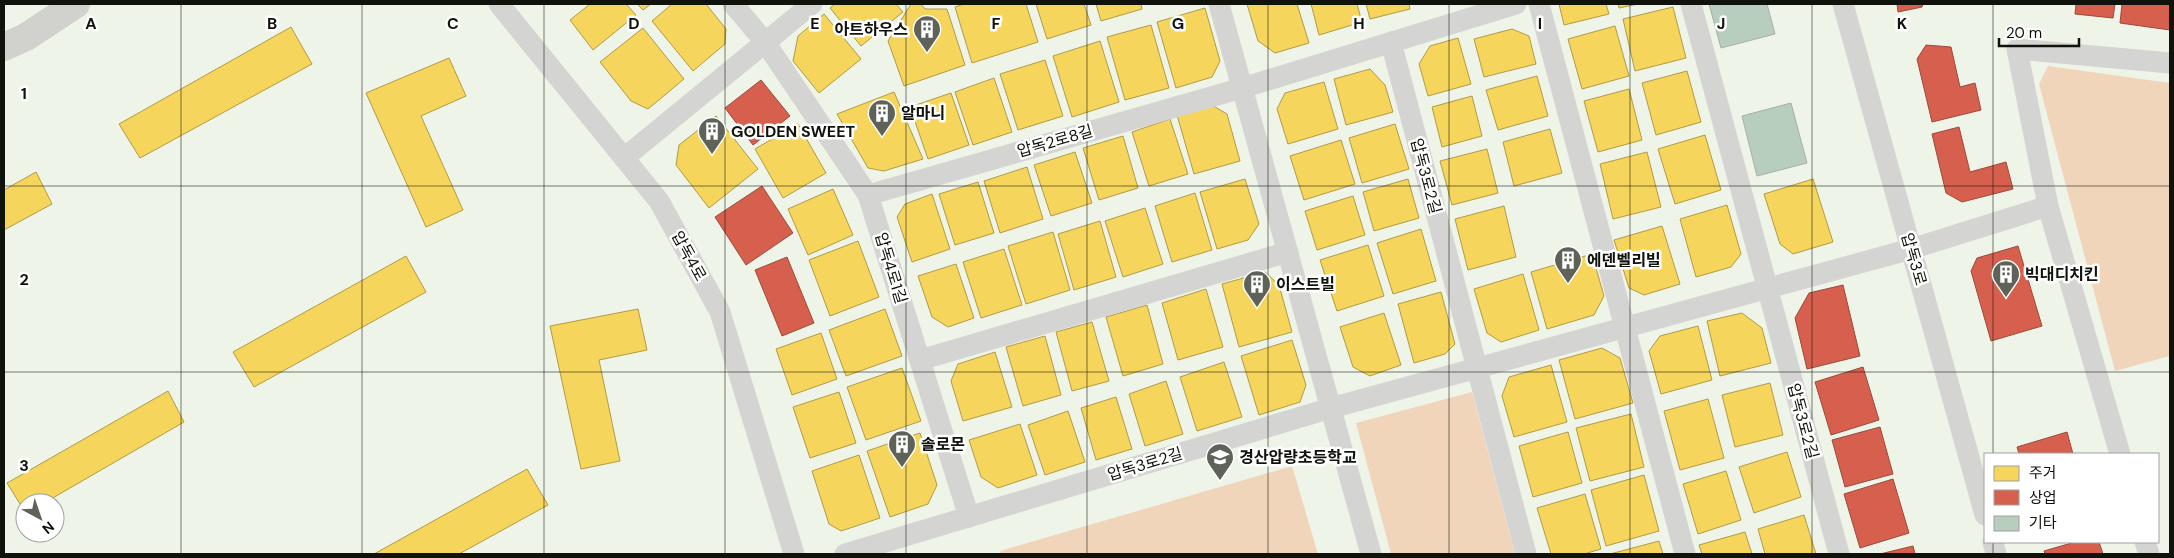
<svg xmlns="http://www.w3.org/2000/svg" width="2174" height="558" font-family="'DM Sans','Noto Sans KR',sans-serif">
<style>
.green{fill:#f0d5ba}
.homes{fill:#f6d55c;stroke:#b19b44}
.shops{fill:#d6604d;stroke:#9b493a}
.building{fill:#b7cebe;stroke:#a8aea6}
.lines{fill:none;stroke-linecap:round;stroke-linejoin:round}
.street{stroke:#d4d5d2;stroke-width:21}
.secondary{stroke:#d1d1cd;stroke-width:28}
.grid{fill:none;stroke:#10130c;stroke-width:1;stroke-opacity:0.55}
.labels{text-anchor:middle;dominant-baseline:central;stroke-width:5;stroke-linejoin:round;paint-order:stroke}
.poi-label{font-size:16px;font-weight:bold;fill:#10130c;stroke:#fff;text-anchor:start}
.street-label{font-size:16px;fill:#10130c;stroke:#fff}
.grid-label{font-size:16px;text-anchor:middle;font-weight:bold;fill:#10130c;stroke:#fff;stroke-width:5;stroke-linejoin:round;paint-order:stroke}
</style>
<rect width="100%" height="100%" fill="#eff4e9"/>
<g class="green">
<polygon points="2048,66 2170,83 2170,356 2115,371 2039,84"/>
<polygon points="1472,392 1515,554 1391,554 1356,423"/>
<polygon points="1292,466 1318,554 1001,554 1000,551"/>
</g>
<g class="homes">
<polygon points="590,4 626,4 636,15 593,50 570,20"/>
<polygon points="637,4 651,4 643,10"/>
<polygon points="672,4 706,4 726,29 725,44 693,71 652,21"/>
<polygon points="835,4 896,4 903,12 861,46 830,8"/>
<polygon points="911,4 921,4 925,9 947,9 965,65 904,86 888,41"/>
<polygon points="964,4 1026,4 1038,42 972,63 955,7"/>
<polygon points="1036,4 1084,4 1091,25 1047,39"/>
<polygon points="1096,4 1141,4 1142,9 1101,21"/>
<polygon points="1247,4 1297,4 1309,43 1275,53 1258,41"/>
<polygon points="1311,4 1357,4 1362,22 1319,35"/>
<polygon points="1366,4 1409,4 1410,9 1370,19"/>
<polygon points="1559,4 1606,4 1609,14 1564,25"/>
<polygon points="1618,4 1638,4 1619,8"/>
<polygon points="1673,7 1686,58 1635,71 1623,19"/>
<polygon points="1205,8 1220,61 1212,77 1176,88 1157,22"/>
<polygon points="824,14 861,59 819,93 793,61 798,36"/>
<polygon points="1151,25 1169,88 1125,100 1107,37"/>
<polygon points="1615,26 1629,76 1582,89 1568,39"/>
<polygon points="291,27 312,64 140,158 119,124"/>
<polygon points="643,28 684,79 648,109 631,101 600,62"/>
<polygon points="1512,29 1529,36 1536,64 1484,77 1474,39"/>
<polygon points="1458,38 1471,84 1428,96 1419,64 1430,46"/>
<polygon points="1100,41 1119,102 1072,117 1053,56"/>
<polygon points="449,58 466,96 421,116 463,210 426,227 366,93"/>
<polygon points="1045,60 1063,116 1018,130 1000,74"/>
<polygon points="1370,69 1385,85 1393,112 1346,125 1334,79"/>
<polygon points="1687,71 1701,122 1656,135 1642,83"/>
<polygon points="1537,76 1548,116 1498,130 1486,90"/>
<polygon points="994,78 1012,132 973,145 955,92"/>
<polygon points="1324,82 1338,129 1288,144 1277,109 1285,93"/>
<polygon points="1629,89 1642,140 1598,152 1584,101"/>
<polygon points="894,92 923,159 884,171 868,168 837,114"/>
<polygon points="951,93 969,145 928,159 910,107"/>
<polygon points="1472,96 1482,136 1442,147 1432,107"/>
<polygon points="1212,105 1227,114 1240,161 1194,174 1177,115"/>
<polygon points="716,116 758,169 709,208 676,165 679,145"/>
<polygon points="1170,119 1188,174 1149,186 1132,132"/>
<polygon points="798,124 826,173 783,198 755,149"/>
<polygon points="1395,124 1409,169 1362,183 1349,138"/>
<polygon points="1550,129 1562,173 1514,186 1503,142"/>
<polygon points="1705,135 1721,190 1675,204 1658,149"/>
<polygon points="1123,136 1138,188 1099,200 1083,148"/>
<polygon points="1341,140 1355,184 1304,200 1290,156"/>
<polygon points="1487,149 1498,193 1452,205 1440,161"/>
<polygon points="1075,152 1092,203 1051,216 1034,165"/>
<polygon points="1647,152 1661,207 1613,219 1600,164"/>
<polygon points="1027,167 1043,219 1000,233 984,181"/>
<polygon points="36,172 52,204 4,230 4,190"/>
<polygon points="1245,179 1259,224 1248,240 1217,249 1200,192"/>
<polygon points="1408,179 1419,218 1374,231 1363,192"/>
<polygon points="1813,179 1833,242 1793,254 1780,244 1764,194"/>
<polygon points="978,182 994,233 955,245 939,194"/>
<polygon points="833,189 853,235 808,255 788,209"/>
<polygon points="1195,193 1212,250 1172,262 1155,206"/>
<polygon points="932,194 950,249 912,262 897,217 905,204"/>
<polygon points="1353,196 1365,235 1317,250 1305,211"/>
<polygon points="1727,205 1741,254 1731,267 1696,277 1680,219"/>
<polygon points="1504,206 1516,257 1468,270 1455,219"/>
<polygon points="1145,208 1163,264 1123,277 1105,221"/>
<polygon points="1100,221 1116,277 1074,290 1058,234"/>
<polygon points="1662,226 1680,284 1644,295 1629,288 1614,240"/>
<polygon points="1421,229 1436,281 1393,294 1377,243"/>
<polygon points="1053,232 1070,290 1026,304 1008,246"/>
<polygon points="858,241 879,297 830,316 809,260"/>
<polygon points="1368,245 1384,296 1337,311 1320,260"/>
<polygon points="1004,249 1022,305 981,318 963,262"/>
<polygon points="1592,254 1604,296 1594,315 1547,329 1531,272"/>
<polygon points="406,256 426,292 254,387 233,352"/>
<polygon points="956,264 974,318 948,327 932,317 918,276"/>
<polygon points="1265,272 1279,285 1292,332 1239,347 1222,284"/>
<polygon points="1523,274 1539,330 1501,342 1487,333 1474,289"/>
<polygon points="1206,289 1223,347 1178,360 1162,303"/>
<polygon points="1441,292 1455,344 1445,354 1414,363 1398,304"/>
<polygon points="1147,305 1163,364 1123,376 1106,317"/>
<polygon points="638,309 647,350 599,360 620,461 581,469 550,326"/>
<polygon points="885,309 902,356 846,376 829,330"/>
<polygon points="1384,313 1401,365 1370,376 1353,367 1340,327"/>
<polygon points="1742,313 1762,328 1771,363 1720,376 1707,321"/>
<polygon points="1092,322 1109,381 1072,391 1056,332"/>
<polygon points="1698,326 1712,380 1661,394 1649,351 1660,336"/>
<polygon points="821,333 837,379 792,395 776,349"/>
<polygon points="1045,336 1061,395 1023,406 1006,347"/>
<polygon points="1292,340 1306,385 1300,402 1259,415 1241,356"/>
<polygon points="1602,348 1620,358 1633,403 1575,419 1559,360"/>
<polygon points="995,352 1012,407 963,421 951,381 958,364"/>
<polygon points="1224,362 1242,417 1197,431 1180,377"/>
<polygon points="1551,365 1567,422 1514,437 1502,396 1509,377"/>
<polygon points="902,368 921,421 866,440 847,387"/>
<polygon points="1166,381 1183,434 1145,446 1129,394"/>
<polygon points="1770,383 1783,435 1735,447 1722,395"/>
<polygon points="168,391 184,422 44,503 25,503 25,512 7,483"/>
<polygon points="839,392 856,443 810,458 793,407"/>
<polygon points="1116,397 1132,449 1096,460 1081,408"/>
<polygon points="1708,399 1724,458 1680,470 1664,411"/>
<polygon points="1068,411 1085,462 1045,475 1028,425"/>
<polygon points="1631,414 1644,467 1590,481 1576,428"/>
<polygon points="1020,424 1037,475 998,488 981,477 969,440"/>
<polygon points="1568,432 1582,483 1533,497 1519,446"/>
<polygon points="920,433 937,485 928,504 890,517 867,451"/>
<polygon points="1787,452 1801,497 1754,513 1739,467"/>
<polygon points="859,455 880,518 841,531 829,524 812,471"/>
<polygon points="527,469 548,505 459,554 374,554"/>
<polygon points="1726,471 1741,520 1698,534 1683,484"/>
<polygon points="1644,475 1659,531 1606,546 1591,490"/>
<polygon points="1585,494 1601,549 1584,554 1551,554 1537,508"/>
<polygon points="1804,515 1816,554 1765,554 1758,529"/>
<polygon points="1745,532 1752,554 1702,554 1699,545"/>
<polygon points="1659,541 1663,554 1610,554"/>
</g>
<g class="shops">
<polygon points="1897,4 1923,4 1922,7 1898,12"/>
<polygon points="2076,4 2115,4 2113,18 2075,14"/>
<polygon points="2122,4 2170,4 2170,30 2120,23"/>
<polygon points="1926,45 1951,47 1960,87 1975,83 1981,110 1932,122 1917,59"/>
<polygon points="761,80 790,116 753,145 725,108"/>
<polygon points="1959,127 1970,172 2006,162 2013,189 1962,202 1946,193 1932,134"/>
<polygon points="762,186 793,233 746,265 715,217"/>
<polygon points="2018,246 2042,326 1991,341 1971,271 1977,258"/>
<polygon points="787,257 814,323 782,336 755,270"/>
<polygon points="1843,285 1860,356 1807,369 1795,318 1809,293"/>
<polygon points="1863,367 1879,420 1831,435 1815,382"/>
<polygon points="1880,427 1893,474 1845,487 1832,440"/>
<polygon points="2067,432 2073,454 2019,454 2017,447"/>
<polygon points="1893,479 1909,533 1860,548 1844,494"/>
<polygon points="2075,542 2099,542 2103,554 2045,554 2044,551"/>
<polygon points="1913,546 1915,554 1880,554"/>
</g>
<g class="building">
<polygon points="1709,4 1767,4 1775,34 1721,48"/>
<polygon points="1791,103 1807,163 1757,176 1742,116"/>
</g>
<g class="lines">
<g class="street">
<polyline points="499,4 659,201 720,312 794,554"/>
<polyline points="733,4 765,42 868,195 969,517"/>
<polyline points="1219,4 1371,554"/>
<polyline points="1539,4 1685,554"/>
<polyline points="1691,4 1839,554"/>
<polyline points="1843,4 1985,515"/>
<polyline points="1391,42 1526,554"/>
<polyline points="624,158 812,4"/>
<polyline points="868,195 1242,88 1516,4"/>
<polyline points="920,360 1288,252"/>
<polyline points="2120,454 2048,206 2017,49 2170,63"/>
<polyline points="1993,542 1996,554"/>
<polyline points="2145,542 2149,554"/>
<polyline points="845,554 1331,408 1911,249 2048,206"/>
</g>
<polyline class="secondary" points="4,47 26,37 76,4"/>
</g>
<path class="grid" d="M181 4V554M362 4V554M544 4V554M725 4V554M906 4V554M1087 4V554M1268 4V554M1449 4V554M1630 4V554M1812 4V554M1993 4V454M4 186H2170M4 372H2170M1993 542V554"/>
<defs>
<g id="building-pin" transform="scale(1.4375)"><path d="M0 17L-7.5 6A9.5 9.5 0 1 1 7.5 6Z" fill="#5e6259" stroke="#fff"/><path d="M-4-6H4V6H1V3H-1V6H-4ZM-2.5-4.3h1.7v1.8h-1.7ZM.8-4.3h1.7v1.8H.8ZM-2.5-1h1.7V.8h-1.7ZM.8-1h1.7V.8H.8Z" fill="#fff"/></g>
<g id="school-pin" transform="scale(1.4375)"><path d="M0 17L-7.5 6A9.5 9.5 0 1 1 7.5 6Z" fill="#5e6259" stroke="#fff"/><path d="M0-5L7-2L0 1L-7-2ZM-4 1L0 2.5L4 1V4Q0 6-4 4Z" fill="#fff"/></g>
</defs>
<g fill-rule="evenodd">
<use href="#building-pin" x="927" y="29"/>
<use href="#building-pin" x="882" y="113"/>
<use href="#building-pin" x="712" y="131"/>
<use href="#building-pin" x="1568" y="260"/>
<use href="#building-pin" x="2006" y="274"/>
<use href="#building-pin" x="1257" y="284"/>
<use href="#building-pin" x="902" y="444"/>
<use href="#school-pin" x="1220" y="457"/>
</g>
<g class="labels">
<g class="poi-label">
<text x="908" y="29" text-anchor="end">아트하우스</text>
<text x="901" y="113">알마니</text>
<text x="731" y="131">GOLDEN SWEET</text>
<text x="1587" y="260">에덴벨리빌</text>
<text x="2025" y="274">빅대디치킨</text>
<text x="1276" y="284">이스트빌</text>
<text x="921" y="444">솔로몬</text>
<text x="1239" y="457">경산압량초등학교</text>
</g>
<g class="street-label">
<text transform="translate(1055 141) rotate(-16)">압독2로8길</text>
<text transform="translate(1426 176) rotate(75)">압독3로2길</text>
<text transform="translate(689 256) rotate(61)">압독4로</text>
<text transform="translate(1914 259) rotate(74)">압독3로</text>
<text transform="translate(891 268) rotate(73)">압독4로1길</text>
<text transform="translate(1803 421) rotate(75)">압독3로2길</text>
<text transform="translate(1145 464) rotate(-17)">압독3로2길</text>
</g>
</g>
<g class="grid-label">
<text x="91" y="29">A</text>
<text x="272" y="29">B</text>
<text x="453" y="29">C</text>
<text x="634" y="29">D</text>
<text x="815" y="29">E</text>
<text x="996" y="29">F</text>
<text x="1178" y="29">G</text>
<text x="1359" y="29">H</text>
<text x="1540" y="29">I</text>
<text x="1721" y="29">J</text>
<text x="1902" y="29">K</text>
<text x="24" y="99">1</text>
<text x="24" y="285">2</text>
<text x="24" y="471">3</text>
</g>
<rect width="2174" height="558" fill="none" stroke="#10130c" stroke-width="10"/>
<rect x="1984" y="453" width="175" height="90" fill="#ffffff" stroke="#9fa19e"/>
<rect x="1994" y="466" width="25" height="15" fill="#f6d55c" stroke="#9fa19e"/>
<text x="2029" y="478" font-size="15" fill="#10130c">주거</text>
<rect x="1994" y="490" width="25" height="15" fill="#d6604d" stroke="#9fa19e"/>
<text x="2029" y="503" font-size="15" fill="#10130c">상업</text>
<rect x="1994" y="516" width="25" height="15" fill="#b7cebe" stroke="#9fa19e"/>
<text x="2029" y="528" font-size="15" fill="#10130c">기타</text>
<g transform="translate(40 518) rotate(140)"><circle r="24" fill="#ffffff" stroke="#9fa19e"/>
<path d="M0-4L9 19L0 12L-9 19Z" fill="#5e6259"/>
<text y="-8" font-size="14" font-weight="bold" text-anchor="middle" fill="#10130c">N</text>
</g>
<path d="M1999 38v8h80v-8" fill="none" stroke="#10130c" stroke-width="2.5"/>
<text x="2006" y="38" font-size="15" fill="#10130c" stroke="#ffffff" stroke-width="4" paint-order="stroke">20 m</text>
</svg>
